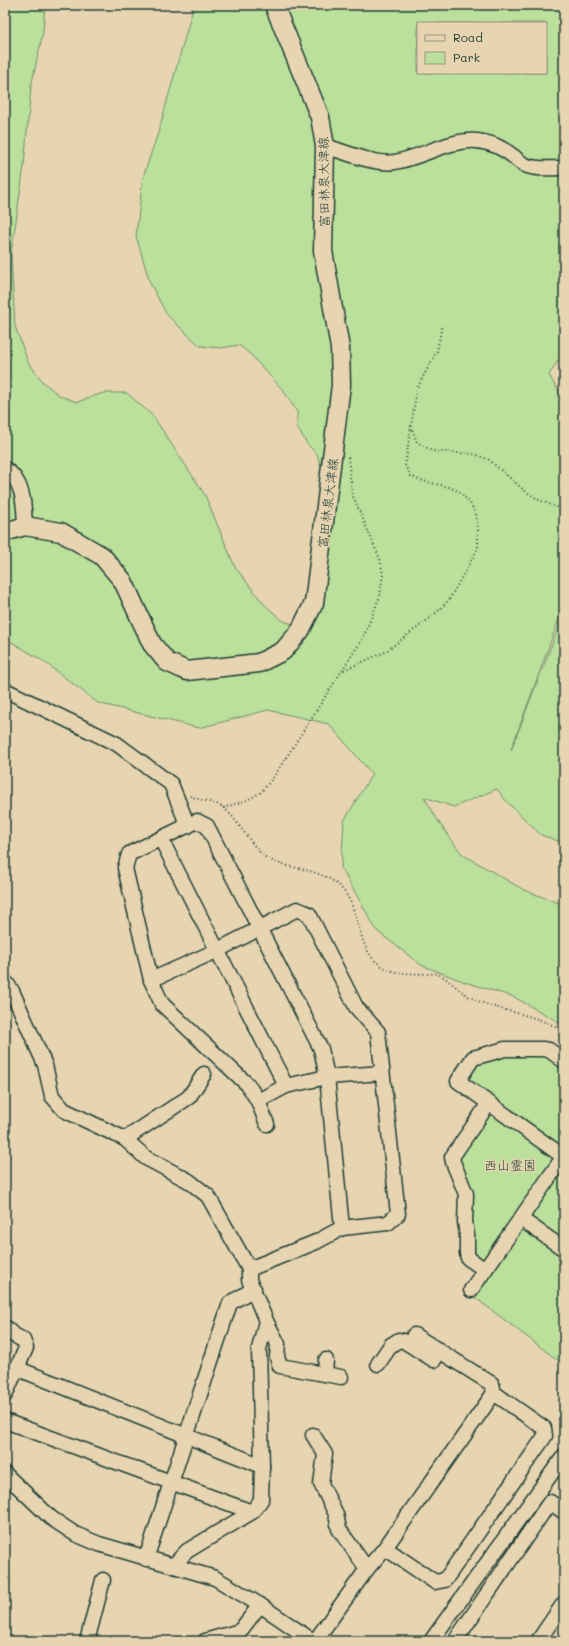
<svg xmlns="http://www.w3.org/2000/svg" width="569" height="1646" font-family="Mali,'Klee One',sans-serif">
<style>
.green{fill:#bae09b;stroke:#6c8e68;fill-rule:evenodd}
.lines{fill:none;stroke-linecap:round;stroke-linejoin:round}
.minor-casing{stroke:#1f3d34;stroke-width:17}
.major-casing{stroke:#1f3d34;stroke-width:21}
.path{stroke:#1f3d34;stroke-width:2;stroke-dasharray:1 3;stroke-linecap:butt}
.minor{stroke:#e7d5b2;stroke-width:14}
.major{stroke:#e7d5b2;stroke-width:18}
.labels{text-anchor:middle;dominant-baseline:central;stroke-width:3;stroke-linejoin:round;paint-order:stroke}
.street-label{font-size:13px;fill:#1f3d34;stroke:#e7d5b2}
.park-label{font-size:13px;fill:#274539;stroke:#e7d5b2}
</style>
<rect width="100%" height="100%" fill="#e7d5b2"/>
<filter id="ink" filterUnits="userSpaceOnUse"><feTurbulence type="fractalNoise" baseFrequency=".025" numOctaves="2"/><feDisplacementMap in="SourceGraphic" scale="8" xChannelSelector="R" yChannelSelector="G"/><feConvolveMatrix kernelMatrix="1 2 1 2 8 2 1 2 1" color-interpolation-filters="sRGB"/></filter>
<g filter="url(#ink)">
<g class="green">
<path d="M5 5H45L43 32 31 87 24 166 11 255 15 326 28 362 43 382 60 396 77 402 103 393H127L153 416 205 495 235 567 264 604 283 621 293 624 306 619 324 602 328 541 323 473 317 454 307 444 297 427V412L283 390 250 354 239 345 221 348 200 346 167 315 150 283 136 236 143 177 158 133 194 5H564V351L549 375 564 401V605L511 750 564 613V843L541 835 506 801 497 789 454 807 424 797 440 824 462 854 524 890 564 905V1025L514 997 465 982 421 965 377 931 341 868 344 821 372 774 329 724 268 710 199 728 98 703 43 661 5 638ZM418 23H546V73H418Z"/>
<polygon points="501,1046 564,1057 564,1365 465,1290 478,1269 465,1260 464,1194 448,1157 486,1104 454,1081"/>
</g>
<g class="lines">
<g class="minor-casing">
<g id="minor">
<path d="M325 146C345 152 374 165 395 162 423 157 449 139 477 141 492 143 501 147 513 156 516 159 521 163 525 165 536 170 552 168 564 168"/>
<path d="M5 469C24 481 24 505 25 526"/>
<polyline points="5,690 117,744 171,784 188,826"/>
<polyline points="161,839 286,1086"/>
<polyline points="151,980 216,951 297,909 309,914 356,1007 378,1032 398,1214 388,1223 342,1228"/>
<polyline points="5,981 12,991 45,1065 52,1096 64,1110 125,1139 146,1158 189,1181 208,1196 249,1269 249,1280 266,1321 259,1349 262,1466 261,1500 252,1512 187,1551 174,1565"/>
<polyline points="564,1061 549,1050 542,1049 505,1049 473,1058 458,1081 564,1157"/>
<polyline points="258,1101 286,1086 327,1077 382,1073"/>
<polyline points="125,1139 189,1097 204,1074"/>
<polyline points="521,1219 564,1249"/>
<polyline points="249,1269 316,1242 342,1228 327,1077 321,1049 207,826 197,821 129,854 125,868 151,980 162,1004 248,1085 258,1101 267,1124"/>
<polyline points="485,1270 468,1258 467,1253 467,1235 465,1222 466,1194 453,1162 452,1157 489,1103"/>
<polyline points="471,1290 564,1156"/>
<polyline points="266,1321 278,1344 277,1357 280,1366 341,1377"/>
<polyline points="5,1327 12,1334 23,1340 26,1348 5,1395"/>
<polyline points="378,1364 391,1345 399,1340 404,1341 434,1360 439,1350"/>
<polyline points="16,1368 262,1466"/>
<polyline points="325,1374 326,1360"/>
<polyline points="5,1421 252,1512"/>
<polyline points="313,1435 325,1454 321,1484 336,1514 339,1529 367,1569"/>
<polyline points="5,1474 51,1518 75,1534 99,1544 215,1578 260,1605 313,1641"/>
<polyline points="385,1548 435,1582 445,1580 545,1436 544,1428 494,1393 492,1384 414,1335"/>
<polyline points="146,1559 230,1303 254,1289"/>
<polyline points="87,1641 103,1580"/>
<polyline points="205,1641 240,1631 260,1605"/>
<polyline points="315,1641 367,1569 385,1548 494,1393"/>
<polyline points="431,1641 564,1456"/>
<polyline points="455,1641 550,1502 564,1512"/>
<polyline points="538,1641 564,1603"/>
</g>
</g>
<g class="major-casing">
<polyline id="major" points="5,532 25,526 61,532 102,556 123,581 152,644 167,662 187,671 259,663 283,651 300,631 314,603 341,385 340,348 323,251 325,146 320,117 274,5"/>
</g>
<g class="path">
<polyline points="411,426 417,442 432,451 473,454 488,459 524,490 539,500 564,510"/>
<polyline points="344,670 385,652 434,615 449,600 478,548 478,530 476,514 470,503 460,492 449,487 419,480 411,476 405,466 417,388 437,351 442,325"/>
<path d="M190 796C200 801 215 801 224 808 238 820 256 854 270 860 295 871 323 868 342 889 361 910 356 948 380 965 394 975 409 973 426 974 430 974 435 973 438 974 449 979 458 990 468 996 498 1013 535 1012 564 1032"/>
<polyline points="223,808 247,800 260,793 273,778 363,638 380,596 383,574 380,559 352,494 348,457"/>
</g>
<use href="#minor" class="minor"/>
<use href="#major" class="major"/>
</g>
</g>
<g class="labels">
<g class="street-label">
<text transform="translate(323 182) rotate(-91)">富田林泉大津線</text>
<text transform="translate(327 503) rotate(-83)">富田林泉大津線</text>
</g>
<g class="park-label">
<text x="510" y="1164">西山霊園</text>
</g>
</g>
<rect width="569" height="1646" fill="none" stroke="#e7d5b2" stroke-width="20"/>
<rect x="10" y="10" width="549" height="1626" fill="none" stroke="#1f3d34" stroke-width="1.5" filter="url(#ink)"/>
<rect x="417" y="22" width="130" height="52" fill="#e7d5b2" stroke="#979880"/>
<rect x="425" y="35" width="20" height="6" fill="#e7d5b2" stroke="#979880"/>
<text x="453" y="42" font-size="12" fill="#1f3d34">Road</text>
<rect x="425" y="52" width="20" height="12" fill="#bae09b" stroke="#979880"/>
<text x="453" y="62" font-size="12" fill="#1f3d34">Park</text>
</svg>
